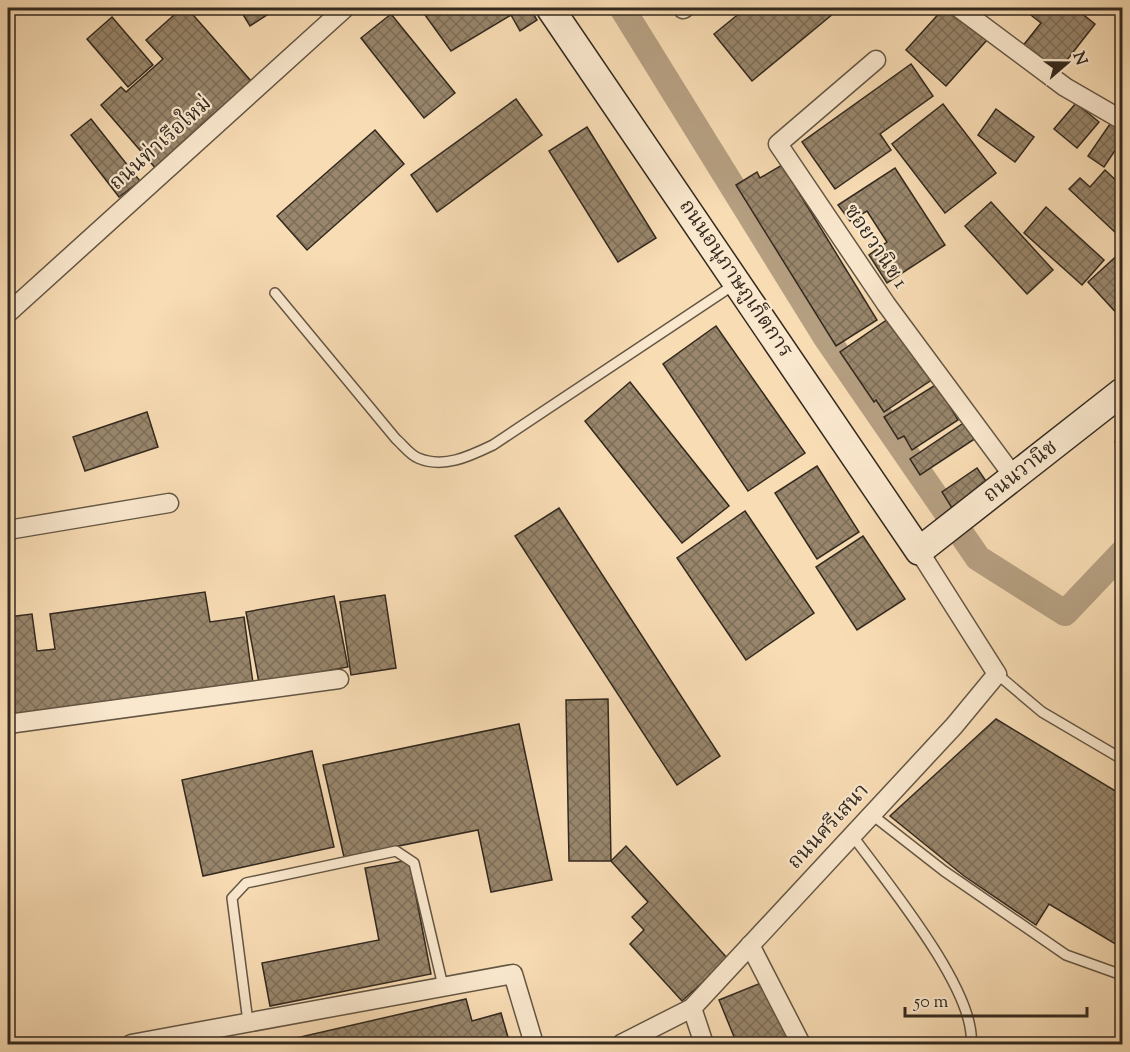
<svg xmlns="http://www.w3.org/2000/svg" width="1130" height="1052" font-family="'Sorts Mill Goudy','Noto Serif Thai',serif">
<style>
.lines{fill:none;stroke-linecap:round;stroke-linejoin:round}
.canal{stroke:#b59f81;stroke-width:26}
.building{fill:url(#building-cross-hatch);stroke:#33291f;stroke-width:1.5}
.lane-casing{stroke:#645644;stroke-width:12}
.street-casing{stroke:#645644;stroke-width:21}
.secondary-casing{stroke:#33291f;stroke-width:30}
.lane{stroke:#fae8ce;stroke-width:9}
.street{stroke:#fae8ce;stroke-width:18}
.secondary{stroke:#fae8ce;stroke-width:27}
.labels{text-anchor:middle;dominant-baseline:central;stroke-width:4.5;stroke-linejoin:round;paint-order:stroke}
.street-label{font-size:21px;fill:#33291f;stroke:#fae8ce}
</style>
<defs>
<pattern id="building-cross-hatch" width="8" height="8" patternUnits="userSpaceOnUse" patternTransform="scale(1.5)"><rect width="8" height="8" fill="#99866c"/><path d="M0 0l8 8M0 8l8-8" fill="none" stroke="#7d6e58"/></pattern>
</defs>
<rect width="100%" height="100%" fill="#f8dcb4"/>
<filter id="stains"><feTurbulence type="fractalNoise" baseFrequency=".00333" numOctaves="4"/><feColorMatrix values="0 0 0 0 .2 0 0 0 0 .09 0 0 0 0 .02 0 0 0 .5 -.17"/></filter>
<radialGradient id="worn" r=".72"><stop offset=".6" stop-color="#630" stop-opacity="0"/><stop offset="1" stop-color="#630" stop-opacity=".3"/></radialGradient>
<g class="lines">
<polyline class="canal" points="622,8 825,336 978,558 1065,613 1122,553"/>
</g>
<g class="building">
<polygon points="182,8 187,8 251,81 201,125 204,129 157,170 101,105 121,87 126,92 163,59 146,40"/>
<polygon points="239,8 271,8 273,11 250,26"/>
<polygon points="420,8 530,8 537,20 520,31 511,15 451,51"/>
<polygon points="746,8 840,8 752,81 714,34"/>
<polygon points="944,8 951,8 987,40 946,86 906,50"/>
<polygon points="977,8 991,8 985,15"/>
<polygon points="1022,8 1075,8 1095,24 1056,74 1022,47 1041,23"/>
<polygon points="391,14 455,93 424,118 361,38"/>
<polygon points="112,17 153,65 128,87 87,39"/>
<polygon points="911,64 933,96 880,134 891,150 835,189 802,142"/>
<polygon points="516,99 542,135 437,212 411,175"/>
<polygon points="1076,103 1099,122 1077,148 1054,129"/>
<polygon points="943,104 996,173 945,213 892,144"/>
<polygon points="996,109 1034,137 1015,162 978,135"/>
<polygon points="91,119 140,181 119,197 71,135"/>
<polygon points="1112,121 1122,128 1122,140 1104,167 1088,156"/>
<polygon points="587,127 656,238 618,262 549,151"/>
<polygon points="375,130 404,164 307,250 277,216"/>
<polygon points="782,165 877,320 836,346 736,185 757,172 760,178"/>
<polygon points="895,168 945,245 887,283 869,255 887,242 867,211 850,221 838,205"/>
<polygon points="1105,170 1122,186 1122,232 1119,236 1069,189 1080,178 1090,187"/>
<polygon points="1122,170 1122,181 1117,176"/>
<polygon points="991,202 1053,270 1027,294 965,226"/>
<polygon points="1046,207 1104,260 1082,285 1024,233"/>
<polygon points="1122,251 1122,319 1088,282"/>
<polygon points="891,317 933,379 884,412 876,400 874,402 840,352"/>
<polygon points="716,326 805,453 748,491 663,364"/>
<polygon points="630,382 729,506 682,543 585,421"/>
<polygon points="937,384 958,420 912,450 904,436 898,439 884,417"/>
<polygon points="147,412 158,447 85,471 73,437"/>
<polygon points="965,422 976,438 920,475 910,459"/>
<polygon points="1122,436 1122,452 1115,442"/>
<polygon points="817,466 859,532 817,559 775,493"/>
<polygon points="977,468 988,484 952,508 942,492"/>
<polygon points="559,508 720,756 677,785 515,536"/>
<polygon points="745,511 814,613 746,660 677,558"/>
<polygon points="863,536 905,599 857,630 816,567"/>
<polygon points="205,592 210,622 244,617 253,683 8,717 8,617 32,614 37,651 55,649 50,614"/>
<polygon points="385,595 396,668 351,675 340,602"/>
<polygon points="334,596 348,667 259,683 246,612"/>
<polygon points="608,699 611,861 569,861 566,700"/>
<polygon points="996,719 1122,795 1122,948 1049,904 1036,925 964,876 890,816"/>
<polygon points="519,724 552,880 491,892 478,830 344,857 323,765"/>
<polygon points="312,751 334,847 203,876 182,780"/>
<polygon points="626,846 728,959 682,1001 630,944 644,930 632,917 648,902 611,861"/>
<polygon points="409,860 431,974 270,1006 262,963 379,940 365,868"/>
<polygon points="766,981 792,1044 737,1044 719,1000"/>
<polygon points="466,999 472,1021 501,1013 510,1044 270,1044"/>
</g>
<g class="lines">
<g class="lane-casing">
<g id="lane">
<path d="M275 293 396 439C403 445 410 455 418 458 444 469 470 456 493 445L735 284"/>
<polyline points="997,674 1042,712 1122,759"/>
<polyline points="871,814 944,871 1066,955 1122,975"/>
<path d="M852 835C884 879 977 991 971 1044"/>
<polyline points="248,1022 232,898 246,883 396,851 414,863 443,986"/>
</g>
</g>
<g class="street-casing">
<g id="street">
<polyline points="959,8 1065,87 1122,120"/>
<polyline points="683,9 685,8"/>
<polyline points="876,60 778,144 886,304 1014,477"/>
<polyline points="8,313 345,8"/>
<polyline points="8,530 169,503"/>
<polyline points="8,724 339,679"/>
<polyline points="750,945 801,1044"/>
<polyline points="692,1008 704,1044"/>
<polyline points="131,1044 513,974 534,1044"/>
<polyline points="621,1044 692,1008 954,726 997,674 919,551"/>
</g>
</g>
<g class="secondary-casing">
<polyline id="secondary" points="550,8 919,551 1122,392"/>
</g>
<use href="#lane" class="lane"/>
<use href="#street" class="street"/>
<use href="#secondary" class="secondary"/>
</g>
<g class="labels">
<g class="street-label">
<text transform="translate(161 144) rotate(-42)">ถนนท่าเรือใหม่</text>
<text transform="translate(875 247) rotate(56)">ซอยวานิช 1</text>
<text transform="translate(735 279) rotate(56)">ถนนอนุภาษภูเก็ตการ</text>
<text transform="translate(1021 472) rotate(-38)">ถนนวานิช</text>
<text transform="translate(829 827) rotate(-47)">ถนนศรีเสนา</text>
</g>
</g>
<rect width="1130" height="1052" fill="none" stroke="#f8dcb4" stroke-width="30"/>
<rect x="9" y="9" width="1112" height="1034" fill="none" stroke="#33291f" stroke-width="3"/>
<rect x="15" y="15" width="1100" height="1022" fill="none" stroke="#33291f" stroke-width="1.5"/>
<g transform="translate(1067 63) rotate(70)" stroke="#fae8ce" stroke-width="4.5" paint-order="stroke">
<path d="M0-4.5L10 22L0 15L-10 22Z" fill="#33291f"/>
<text y="-9" font-size="16" font-weight="bold" text-anchor="middle" fill="#33291f">N</text>
</g>
<path d="M905 1007v9h182v-9" fill="none" stroke="#33291f" stroke-width="3"/>
<text x="914" y="1007" font-size="18" fill="#33291f" stroke="#fae8ce" stroke-width="4.5" paint-order="stroke">50 m</text>
<rect width="100%" height="100%" filter="url(#stains)"/>
<rect width="100%" height="100%" fill="url(#worn)"/>
</svg>
